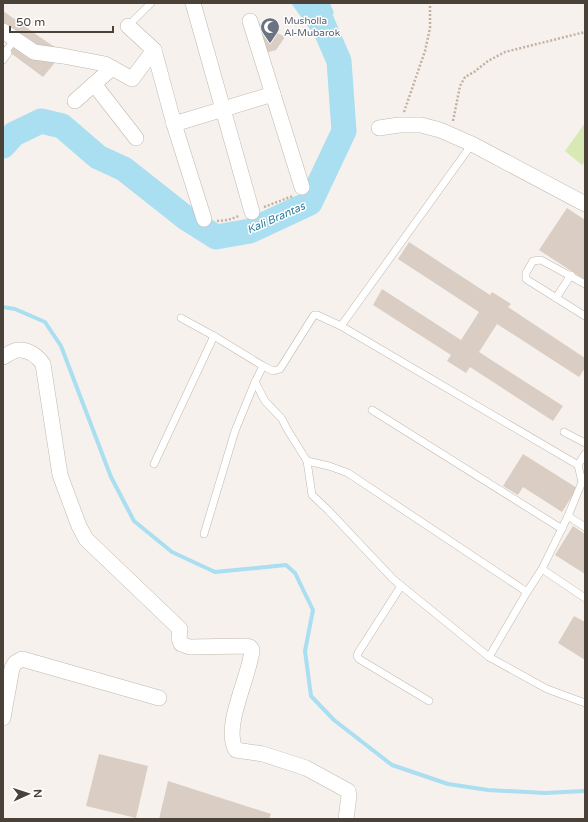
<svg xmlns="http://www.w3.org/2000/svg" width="588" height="822" font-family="'Varela Round',sans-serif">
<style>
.green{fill:#d9e9b6}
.water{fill:#aadef1}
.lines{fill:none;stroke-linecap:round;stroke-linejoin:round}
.stream{stroke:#aadef1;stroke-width:4}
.river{stroke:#aadef1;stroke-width:25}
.building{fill:#dacec4}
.service-casing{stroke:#c1b8ae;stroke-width:8}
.minor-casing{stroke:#c1b8ae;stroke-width:16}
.path{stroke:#c3b19f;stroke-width:2.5;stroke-dasharray:2 2;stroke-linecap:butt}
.service{stroke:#fff;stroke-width:7}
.minor{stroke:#fff;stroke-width:15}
.labels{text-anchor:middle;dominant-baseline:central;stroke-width:3;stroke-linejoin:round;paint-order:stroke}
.worship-label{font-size:10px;fill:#5b616d;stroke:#fff;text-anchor:start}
.water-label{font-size:11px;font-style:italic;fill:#2c7f9e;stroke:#fff}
</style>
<rect width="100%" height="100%" fill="#f6f1ec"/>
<polygon class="green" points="585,123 585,161 582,165 565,151"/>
<polygon class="water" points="291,3 330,3 334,13 312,32"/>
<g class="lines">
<polyline class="stream" points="3,307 15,309 45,322 61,346 111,477 134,521 172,552 215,572 286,565 295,573 313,610 305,651 311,696 334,720 392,765 448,784 488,790 545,793 585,791"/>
<polyline class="river" points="3,146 14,134 41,121 62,126 98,157 124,169 186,218 216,237 250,231 310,203 344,131 339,61 314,3"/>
</g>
<g class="building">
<polygon points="3,11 47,42 68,55 40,53 3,29"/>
<polygon points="259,23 285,37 276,50 262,54 255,32"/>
<polygon points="15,41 58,59 43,77 8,51"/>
<polygon points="567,208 585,220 585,280 539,250"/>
<polygon points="409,242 490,295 492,292 511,304 508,307 585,358 585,368 579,377 497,324 479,352 563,406 553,421 470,367 466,373 447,361 451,355 373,305 382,289 461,340 479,312 398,259"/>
<polygon points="523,454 577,488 562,512 523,487 518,495 503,486"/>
<polygon points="573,526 585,534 585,574 555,555"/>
<polygon points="574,616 585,622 585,660 558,643"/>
<polygon points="99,754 148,766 136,818 86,806"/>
<polygon points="168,781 271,814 269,819 159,819"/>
</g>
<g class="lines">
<g class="service-casing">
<g id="service">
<polyline points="128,26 151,3"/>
<polyline points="3,60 8,53 6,51 15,39"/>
<polyline points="585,284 541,260 533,261 526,273 526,279 585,316"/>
<polyline points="556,298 571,275"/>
<polyline points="181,318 214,336 263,366 255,382 265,401 282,419 287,429 307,461 312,495 328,510 393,579 489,657 547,689 585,703"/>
<polyline points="341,326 472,144"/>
<polyline points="263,366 273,371 280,369 314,315 317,315 341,326 578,465"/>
<polyline points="372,410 562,529"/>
<polyline points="564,432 585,443"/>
<polyline points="307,461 329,466 348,473 527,592"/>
<polyline points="154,464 214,336"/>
<polyline points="568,516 585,527"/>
<polyline points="204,534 235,431 255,382"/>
<polyline points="542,569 585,598"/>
<polyline points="401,586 358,653 357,656 359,659 429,701"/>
<polyline points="489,657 527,592 542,569 568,516 582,482 578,465 585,454"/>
</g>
</g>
<g class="minor-casing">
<g id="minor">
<polyline points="193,3 252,212"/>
<polyline points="250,21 302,187"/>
<polyline points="128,26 154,50 174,124 204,219"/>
<polyline points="3,31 34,52 63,56 105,64 132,79 154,50"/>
<polyline points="94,84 136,138"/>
<polyline points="75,101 112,68"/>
<polyline points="174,124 273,94"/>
<polyline points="379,128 399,125 421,125 440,130 472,144 585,204"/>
<path d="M3 357C7 355 14 350 18 350 29 349 38 357 43 364L60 475 79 526 86 539 180 629 179 638 181 644 190 647 246 646 250 647 252 650C250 676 222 727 236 750L263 754 306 768 341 787 348 791 349 796 346 819"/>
<polyline points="3,718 12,668 15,663 22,659 159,698"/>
</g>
</g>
<g class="path">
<polyline points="404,112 425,51 430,28 430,3"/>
<polyline points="453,121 460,86 465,77 474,72 488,61 505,52 585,32"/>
<polyline points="264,207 293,196"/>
<polyline points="217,221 228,220 239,216"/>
</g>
<use href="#service" class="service"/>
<use href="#minor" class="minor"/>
</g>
<defs>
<g id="mosque-pin" transform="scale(1)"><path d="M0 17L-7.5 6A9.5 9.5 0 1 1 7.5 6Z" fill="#6b7280" stroke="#fff"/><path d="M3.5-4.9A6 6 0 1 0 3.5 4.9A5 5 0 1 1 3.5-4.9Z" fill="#fff"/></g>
</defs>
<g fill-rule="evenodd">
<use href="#mosque-pin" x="270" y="27"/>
</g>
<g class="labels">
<g class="worship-label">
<text x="284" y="21">Musholla<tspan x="284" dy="12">Al-Mubarok</tspan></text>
</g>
<g class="water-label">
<text transform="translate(276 218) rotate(-24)">Kali Brantas</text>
</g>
</g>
<rect width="588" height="822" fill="none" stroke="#4a4139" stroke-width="8"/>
<g transform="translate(28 794) rotate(87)" stroke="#ffffff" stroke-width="3" paint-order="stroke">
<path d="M0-3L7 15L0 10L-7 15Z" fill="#4a4139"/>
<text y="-6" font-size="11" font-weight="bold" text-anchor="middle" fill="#4a4139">N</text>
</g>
<path d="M10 26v6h103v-6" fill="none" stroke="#4a4139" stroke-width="2"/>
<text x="16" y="26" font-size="12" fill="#4a4139" stroke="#ffffff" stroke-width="3" paint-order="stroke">50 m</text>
</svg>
